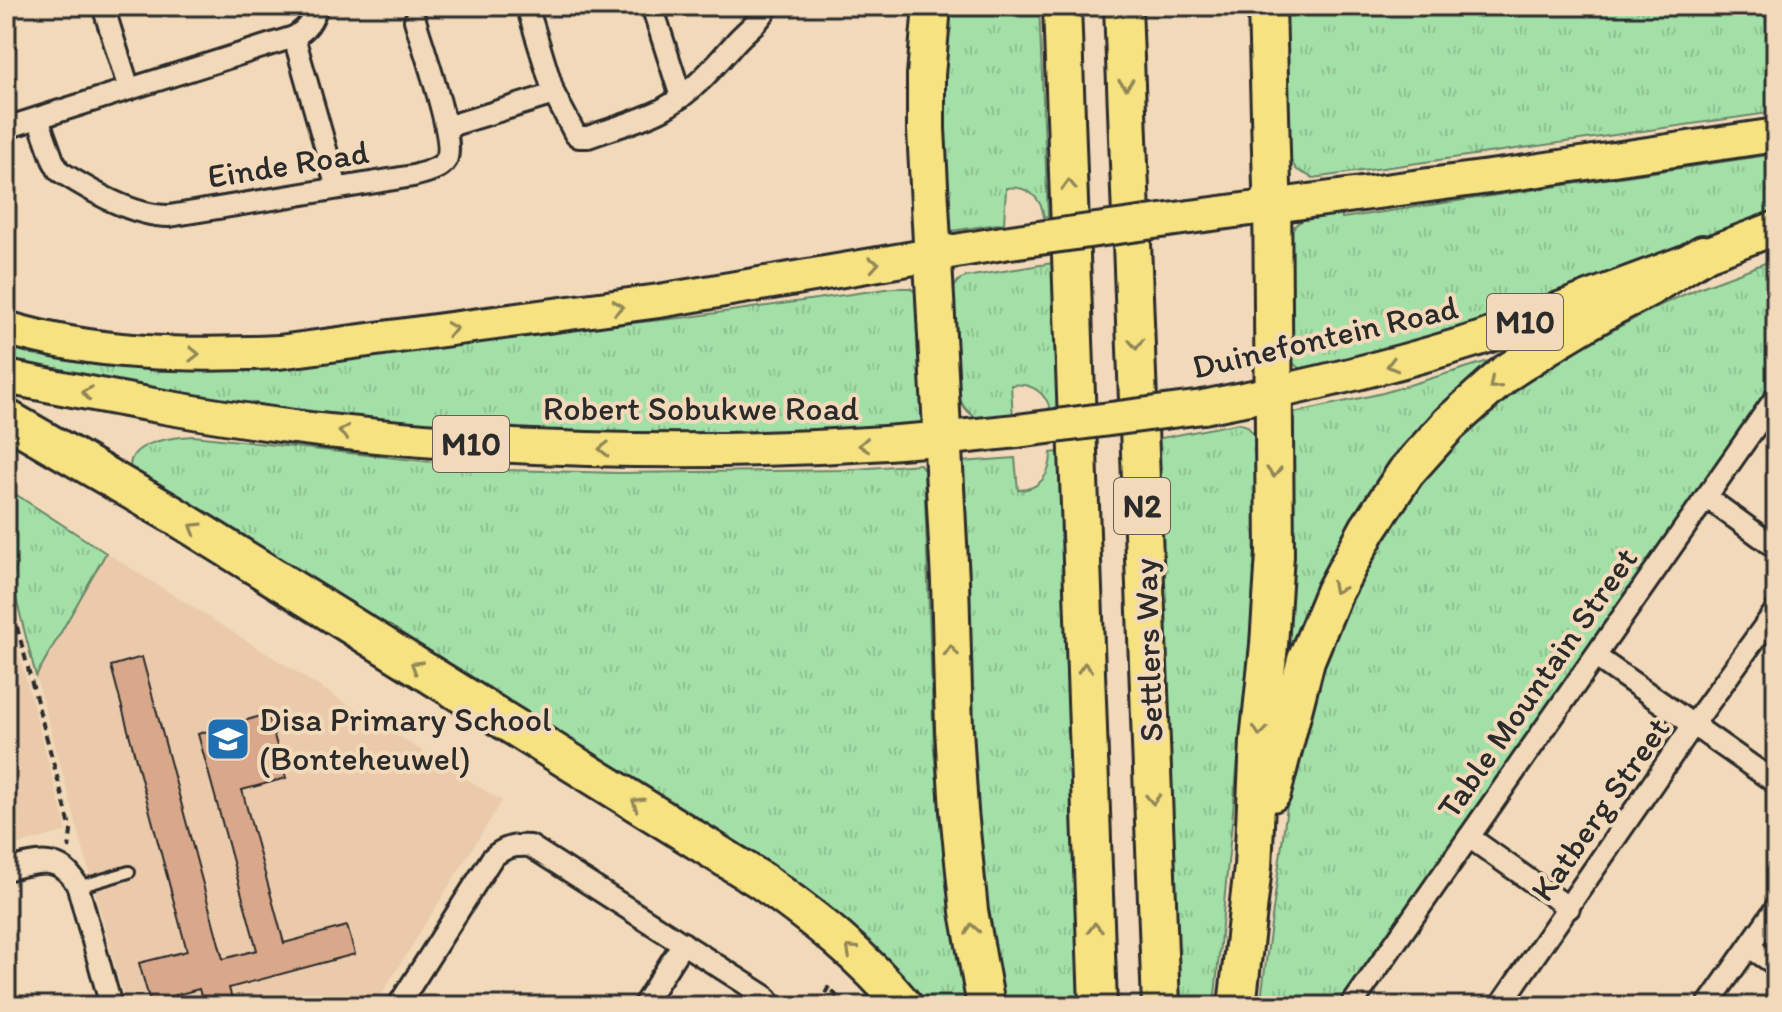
<svg xmlns="http://www.w3.org/2000/svg" width="1782" height="1012" font-family="Itim,sans-serif">
<style>
.built{fill:#eacaab}
.grass{fill:url(#grass-tufts);stroke:#678669;stroke-width:2}
.building{fill:#d9a88b;stroke:#2b2b2b;stroke-width:2}
.lines{fill:none;stroke-linecap:round;stroke-linejoin:round}
.lane-casing{stroke:#2b2b2b;stroke-width:16}
.street-casing{stroke:#2b2b2b;stroke-width:26}
.primary-casing{stroke:#2b2b2b;stroke-width:38}
.highway-casing{stroke:#2b2b2b;stroke-width:42}
.path{stroke:#2b2b2b;stroke-width:4;stroke-dasharray:8 6;stroke-linecap:butt}
.lane{stroke:#f1d9b9;stroke-width:10}
.street{stroke:#f1d9b9;stroke-width:20}
.primary{stroke:#f6e281;stroke-width:32}
.highway{stroke:#f6e281;stroke-width:36}
.primary-bridge-casing{stroke:#2b2b2b;stroke-width:38;stroke-linecap:butt}
.primary-bridge{stroke:#f6e281;stroke-width:32}
.oneway{stroke:#908656}
.labels{text-anchor:middle;dominant-baseline:central;stroke-width:8;stroke-linejoin:round;paint-order:stroke}
.shield{fill:#f1d9b9;stroke:#665f56;stroke-width:2}
.shield-label{font-size:32px;font-weight:bold;fill:#2b2b2b}
.street-label{font-size:34px;fill:#2b2b2b;stroke:#f1d9b9}
.poi-label{font-size:34px;fill:#2b2b2b;stroke:#f1d9b9;text-anchor:start}
</style>
<defs>
<pattern id="grass-tufts" width="24" height="20" patternUnits="userSpaceOnUse" patternTransform="scale(2)"><rect width="24" height="20" fill="#a3e0a7"/><path d="M3 7l-1-3M5 7V3M7 7l1-3M15 17l-1-3M17 17v-4M19 17l1-3" fill="none" stroke="#8cc090"/></pattern>
</defs>
<rect width="100%" height="100%" fill="#f1d9b9"/>
<filter id="ink" filterUnits="userSpaceOnUse"><feTurbulence type="fractalNoise" baseFrequency=".0125" numOctaves="2"/><feDisplacementMap in="SourceGraphic" scale="16" xChannelSelector="R" yChannelSelector="G"/><feConvolveMatrix kernelMatrix="1 2 1 2 8 2 1 2 1" color-interpolation-filters="sRGB"/></filter>
<g filter="url(#ink)">
<g class="built">
<polygon points="106,553 502,801 374,1006 126,1006 36,676"/>
<polygon points="6,605 67,831 6,848"/>
</g>
<g class="grass">
<path d="M946 6H1039L1048 216 1044 217C1041 196 1026 185 1006 188L1004 223 945 232 939 94Z"/>
<polygon points="1277,6 1776,6 1776,112 1313,178 1297,170 1288,157"/>
<path d="M1776 154V210L1502 318 1456 334 1303 371 1294 364 1291 358 1290 232C1301 214 1322 215 1341 211L1342 218Z"/>
<polygon points="1776,259 1776,384 1338,1006 1260,1006 1294,755 1345,595 1429,468 1502,397 1567,355 1652,309 1701,287"/>
<path d="M1053 263 1058 414H1052C1047 393 1032 382 1011 385L1013 418C1007 419 1000 421 994 421 948 421 954 365 953 334 952 319 948 297 956 284 959 279 961 279 966 277Z"/>
<polygon points="893,288 910,288 918,294 924,423 922,426 782,437 512,433 271,410 41,370 6,361 6,340 399,348 689,317"/>
<polygon points="1498,358 1285,675 1283,675 1292,537 1293,413 1383,393"/>
<polygon points="1239,423 1247,426 1255,436 1257,463 1253,606 1214,1006 1177,1006 1156,439"/>
<path d="M193 436 506 470 620 473 844 470 920 464 924 470 934 750 945 866 971 1006H922L904 983 131 472C123 442 174 437 193 436Z"/>
<path d="M1059 452 1079 1006H999L976 861 961 462 1015 458 1018 490C1040 490 1051 474 1051 453Z"/>
<polygon points="6,488 106,553 36,676 6,559"/>
</g>
<polygon class="building" points="142,657 223,959 257,950 198,734 268,714 286,778 242,790 284,943 347,926 355,954 229,988 234,1006 204,1006 199,989 150,1002 139,963 187,951 111,666"/>
<g class="lines">
<g class="lane-casing">
<polyline id="lane" points="78,887 129,872"/>
</g>
<g class="street-casing">
<g id="street">
<polyline points="103,6 129,89"/>
<path d="M527 6 554 94 575 134 579 137H588C610 129 643 120 663 109 693 92 713 68 735 43 746 30 761 21 768 6"/>
<polyline points="652,6 681,97"/>
<polyline points="294,37 337,188"/>
<path d="M38 118 53 160 59 171C90 190 131 216 169 216L413 176C423 173 440 170 446 160 457 142 422 45 415 20"/>
<polyline points="446,127 554,94"/>
<path d="M6 128 294 37C307 29 313 21 317 6"/>
<polyline points="1706,497 1776,548"/>
<polyline points="1596,657 1776,783"/>
<polyline points="1469,837 1569,908"/>
<path d="M6 870C35 862 61 853 78 887L111 1006"/>
<polyline points="1749,947 1776,965"/>
<path d="M398 1006 492 858C504 847 514 845 530 846L765 996 772 1006"/>
<polyline points="643,1006 683,943"/>
<polyline points="1351,1006 1776,397"/>
<polyline points="1500,1006 1693,725 1776,610"/>
<polyline points="1707,1006 1776,908"/>
</g>
</g>
<g class="primary-casing">
<g id="primary">
<polyline points="1190,217 1519,173 1776,135"/>
<path d="M6 328C95 355 188 356 279 352L659 301 1003 243"/>
<path d="M6 377C113 398 220 419 328 431 557 456 789 457 1017 431"/>
<path d="M1203 407C1297 389 1390 367 1482 338L1776 228"/>
</g>
</g>
<g class="highway-casing">
<g id="highway">
<polyline points="932,6 926,75 926,129 950,581 954,729 959,811 969,911 986,1006"/>
<polyline points="1062,6 1098,1006"/>
<polyline points="1123,6 1161,1006"/>
<path d="M6 418 172 514 762 881C814 918 863 956 904 1006"/>
<polyline points="1272,793 1306,660 1334,592 1368,529 1406,472 1449,424 1506,373 1560,338 1610,308 1650,287 1703,254"/>
<polyline points="1237,1006 1253,867 1259,741 1269,645 1275,555 1272,187 1267,6"/>
</g>
</g>
<g class="path">
<polyline points="6,586 66,810 71,831 69,849"/>
<polyline points="819,1006 829,986 844,1006"/>
</g>
<use href="#lane" class="lane"/>
<use href="#street" class="street"/>
<use href="#primary" class="primary"/>
<use href="#highway" class="highway"/>
<g class="primary-bridge-casing">
<g id="primary-bridge">
<polyline points="1003,243 1190,217"/>
<polyline points="1017,431 1203,407"/>
</g>
</g>
<use href="#primary-bridge" class="primary-bridge"/>
</g>
<defs><path id="oneway-chevron" d="M-2-3.5L2.5 0L-2 3.5" fill="none" stroke-width="1.6" stroke-linecap="round" stroke-linejoin="round" transform="scale(2)"/></defs>
<g class="oneway">
<use href="#oneway-chevron" transform="translate(1126 84) rotate(88)"/>
<use href="#oneway-chevron" transform="translate(1069 185) rotate(-92)"/>
<use href="#oneway-chevron" transform="translate(874 264) rotate(-10)"/>
<use href="#oneway-chevron" transform="translate(618 307) rotate(-7)"/>
<use href="#oneway-chevron" transform="translate(452 329) rotate(-8)"/>
<use href="#oneway-chevron" transform="translate(1136 344) rotate(88)"/>
<use href="#oneway-chevron" transform="translate(194 354) rotate(1)"/>
<use href="#oneway-chevron" transform="translate(1392 365) rotate(165)"/>
<use href="#oneway-chevron" transform="translate(1494 384) rotate(139)"/>
<use href="#oneway-chevron" transform="translate(87 393) rotate(-169)"/>
<use href="#oneway-chevron" transform="translate(344 432) rotate(-175)"/>
<use href="#oneway-chevron" transform="translate(864 445) rotate(176)"/>
<use href="#oneway-chevron" transform="translate(604 449) rotate(-179)"/>
<use href="#oneway-chevron" transform="translate(1274 472) rotate(90)"/>
<use href="#oneway-chevron" transform="translate(195 528) rotate(-148)"/>
<use href="#oneway-chevron" transform="translate(1337 588) rotate(117)"/>
<use href="#oneway-chevron" transform="translate(951 651) rotate(-92)"/>
<use href="#oneway-chevron" transform="translate(416 666) rotate(-149)"/>
<use href="#oneway-chevron" transform="translate(1085 668) rotate(-92)"/>
<use href="#oneway-chevron" transform="translate(1260 731) rotate(96)"/>
<use href="#oneway-chevron" transform="translate(1153 799) rotate(88)"/>
<use href="#oneway-chevron" transform="translate(637 803) rotate(-148)"/>
<use href="#oneway-chevron" transform="translate(1095 928) rotate(-92)"/>
<use href="#oneway-chevron" transform="translate(972 929) rotate(-100)"/>
<use href="#oneway-chevron" transform="translate(851 950) rotate(-137)"/>
</g>
</g>
<defs>
<g id="school-square" transform="scale(2.3)"><rect x="-9" y="-9" width="18" height="18" rx="4" fill="#1f6fb2" stroke="#f1d9b9"/><path d="M0-5L7-2L0 1L-7-2ZM-4 1L0 2.5L4 1V4Q0 6-4 4Z" fill="#fff"/></g>
</defs>
<g fill-rule="evenodd">
<use href="#school-square" x="228" y="739"/>
</g>
<g class="labels">
<g class="shield">
<rect x="1487" y="294" width="76" height="56" rx="6"/>
<rect x="433" y="416" width="76" height="56" rx="6"/>
<rect x="1114" y="478" width="56" height="56" rx="6"/>
</g>
<g class="shield-label">
<text x="1525" y="322">M10</text>
<text x="471" y="444">M10</text>
<text x="1142" y="506">N2</text>
</g>
<g class="street-label">
<text transform="translate(288 164) rotate(-9)">Einde Road</text>
<text transform="translate(1325 337) rotate(-13)">Duinefontein Road</text>
<text x="701" y="408">Robert Sobukwe Road</text>
<text transform="translate(1148 650) rotate(-92)">Settlers Way</text>
<text transform="translate(1537 683) rotate(-55)">Table Mountain Street</text>
<text transform="translate(1600 809) rotate(-55)">Katberg Street</text>
</g>
<g class="poi-label">
<text x="259" y="719">Disa Primary School<tspan x="259" dy="39">(Bonteheuwel)</tspan></text>
</g>
</g>
<rect width="1782" height="1012" fill="none" stroke="#f1d9b9" stroke-width="32"/>
<rect x="16" y="16" width="1750" height="980" fill="none" stroke="#2b2b2b" stroke-width="3" filter="url(#ink)"/>
</svg>
